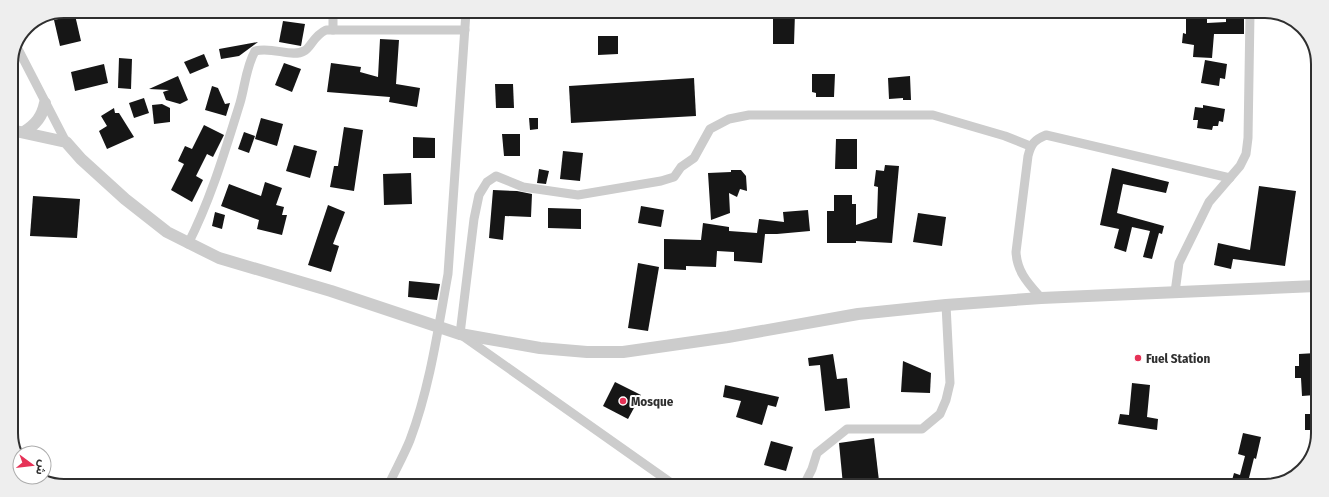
<svg xmlns="http://www.w3.org/2000/svg" width="1329" height="497" font-family="'Fira Sans Condensed','Noto Sans Arabic',sans-serif">
<style>
.building{fill:#161616}
.lines{fill:none;stroke-linecap:round;stroke-linejoin:round}
.minor{stroke:#ccc;stroke-width:9}
.tertiary{stroke:#ccc;stroke-width:12}
.poi-dot{fill:#e63257;stroke:#fff;stroke-width:1.5}
.labels{text-anchor:middle;dominant-baseline:central;stroke-width:4;stroke-linejoin:round;paint-order:stroke}
.poi-label{font-size:13px;font-weight:bold;fill:#2f2f2f;stroke:#fff;text-anchor:start}
.rim{fill:none;stroke:#2f2f2f;stroke-width:2}
</style>
<rect width="100%" height="100%" fill="#fff"/>
<g class="building">
<polygon points="773,13 795,13 794,44 773,44"/>
<polygon points="1186,14 1207,15 1207,23 1226,22 1226,14 1244,14 1244,34 1214,34 1212,58 1193,57 1194,45 1182,43 1183,33 1186,34"/>
<polygon points="75,15 81,41 60,46 54,20"/>
<polygon points="283,21 305,24 301,46 279,42"/>
<polygon points="598,36 618,36 618,54 598,55"/>
<polygon points="380,39 399,40 396,84 420,88 417,107 389,102 390,97 327,92 331,63 361,67 360,72 378,77"/>
<polygon points="258,42 239,56 221,59 219,49"/>
<polygon points="204,54 209,66 190,74 184,62"/>
<polygon points="119,58 132,59 131,89 118,88"/>
<polygon points="1205,60 1227,64 1225,79 1220,78 1219,86 1201,83"/>
<polygon points="284,63 301,69 292,92 275,85"/>
<polygon points="104,64 108,83 75,91 71,72"/>
<polygon points="812,74 835,74 834,97 816,97 816,93 812,92"/>
<polygon points="178,76 188,100 180,104 166,100 163,92 169,90 149,89"/>
<polygon points="910,76 911,100 903,100 903,98 889,99 888,78"/>
<polygon points="694,78 696,116 571,123 569,86"/>
<polygon points="495,84 513,84 514,108 496,108"/>
<polygon points="212,86 218,88 225,104 230,103 226,116 205,110"/>
<polygon points="144,98 149,113 134,118 129,103"/>
<polygon points="162,104 170,108 170,122 154,124 152,105"/>
<polygon points="1203,105 1225,109 1223,122 1219,121 1218,126 1213,126 1212,130 1197,128 1198,120 1193,120 1195,107 1203,108"/>
<polygon points="114,108 115,113 119,113 134,137 107,149 99,131 107,126 101,116"/>
<polygon points="261,118 283,124 277,146 255,139"/>
<polygon points="529,118 538,118 538,129 530,130"/>
<polygon points="204,125 224,135 213,157 207,154 196,176 203,180 192,202 171,190 184,164 178,161 185,146 192,149"/>
<polygon points="344,127 363,130 354,191 330,187 334,166 338,166"/>
<polygon points="244,132 255,136 249,153 238,149"/>
<polygon points="502,134 520,134 520,156 504,156"/>
<polygon points="413,137 435,138 435,158 413,158"/>
<polygon points="836,139 857,139 857,169 835,169"/>
<polygon points="294,145 317,151 310,178 286,171"/>
<polygon points="563,151 583,153 580,181 560,179"/>
<polygon points="885,165 899,166 892,243 856,241 856,243 827,243 827,211 834,211 834,195 852,195 852,204 856,204 856,225 877,218 878,187 874,186 876,170 884,171"/>
<polygon points="1112,168 1169,182 1166,193 1123,184 1117,213 1164,226 1162,234 1159,233 1152,259 1143,257 1150,231 1132,227 1126,252 1114,248 1119,229 1100,225"/>
<polygon points="539,169 549,171 546,184 537,183"/>
<polygon points="731,170 741,170 746,176 747,191 740,189 737,197 729,193 730,213 711,220 708,173 731,172"/>
<polygon points="411,173 412,204 384,205 383,174"/>
<polygon points="265,182 282,188 276,205 284,207 282,215 287,215 282,235 257,229 259,220 221,206 229,184 261,196"/>
<polygon points="1259,186 1296,191 1285,266 1233,259 1231,269 1214,265 1218,243 1250,250"/>
<polygon points="493,190 517,191 532,194 531,217 505,216 503,240 489,238"/>
<polygon points="33,196 80,199 77,238 30,236"/>
<polygon points="328,205 345,212 333,244 339,246 331,272 308,265"/>
<polygon points="641,206 664,210 661,227 638,223"/>
<polygon points="548,208 581,209 581,229 548,228"/>
<polygon points="808,210 810,231 777,234 765,234 762,263 734,261 734,252 717,251 716,267 686,266 686,270 664,269 664,239 701,240 703,223 729,227 729,231 757,233 759,219 784,222 783,212"/>
<polygon points="215,212 225,215 222,229 212,226"/>
<polygon points="918,213 946,217 942,246 913,242"/>
<polygon points="638,263 659,267 648,331 628,328"/>
<polygon points="409,281 440,284 437,300 408,297"/>
<polygon points="1316,353 1315,395 1302,396 1301,378 1295,378 1295,366 1299,366 1299,354"/>
<polygon points="833,354 837,379 847,378 850,408 825,411 820,365 809,366 808,358"/>
<polygon points="903,361 931,373 930,393 901,392"/>
<polygon points="615,382 641,395 628,419 603,406"/>
<polygon points="1132,383 1150,385 1147,417 1158,419 1157,430 1118,424 1120,414 1129,415"/>
<polygon points="725,385 779,397 776,407 768,405 762,425 736,417 741,401 723,397"/>
<rect x="1305" y="414" width="10" height="16"/>
<polygon points="1243,433 1261,437 1256,459 1254,458 1247,486 1238,486 1231,484 1234,473 1240,475 1245,456 1238,454"/>
<polygon points="874,438 879,481 843,485 839,443"/>
<polygon points="771,441 793,447 786,471 764,465"/>
</g>
<g class="lines">
<g class="minor">
<polyline points="333,30 333,12"/>
<polyline points="17,47 66,142"/>
<path d="M188 244C211 199 225 151 240 103 245 86 246 67 255 51 272 46 292 58 304 51 311 48 313 36 326 30H465"/>
<polyline points="1175,292 1179,263 1209,202 1240,166 1246,154 1248,138 1250,14"/>
<path d="M1041 298C1028 283 1017 272 1016 252L1028 156C1031 144 1034 140 1046 135L1230 178"/>
<path d="M389 484C396 469 404 455 410 440 430 387 438 329 448 274L466 12"/>
<polyline points="674,485 460,334 474,219 479,195 487,182 496,176 523,187 578,195 661,181 674,177 681,167 694,158 710,129 729,119 749,115 933,115 1005,136 1030,146"/>
<polyline points="804,485 812,469 817,453 847,429 922,429 940,414 946,400 950,383 946,305"/>
</g>
<g class="tertiary">
<polyline points="11,130 66,142 81,159 125,199 167,232 219,258 331,291 460,334 540,348 587,352 623,352 728,337 858,314 946,305 1041,298 1316,286"/>
<path d="M24 132C36 124 42 117 45 103"/>
</g>
</g>
<g class="poi-dot">
<circle cx="1138" cy="358" r="4"/>
<circle cx="623" cy="401" r="4"/>
</g>
<g class="labels">
<g class="poi-label">
<text x="1146" y="358">Fuel Station</text>
<text x="631" y="401">Mosque</text>
</g>
</g>
<path d="M0 0H1329V497H0ZM64 18H1265A46 46 0 0 1 1311 64V433A46 46 0 0 1 1265 479H64A46 46 0 0 1 18 433V64A46 46 0 0 1 64 18Z" fill="#eee" fill-rule="evenodd"/>
<path class="rim" d="M64 18H1265A46 46 0 0 1 1311 64V433A46 46 0 0 1 1265 479H64A46 46 0 0 1 18 433V64A46 46 0 0 1 64 18Z"/>
<g transform="translate(32 465) rotate(105)"><circle r="19" fill="#ffffff" stroke="#acacac"/>
<path d="M0-3L7 15L0 10L-7 15Z" fill="#e63257"/>
<text y="-6" font-size="11" font-weight="bold" text-anchor="middle" fill="#2f2f2f">ش</text>
</g>
</svg>
